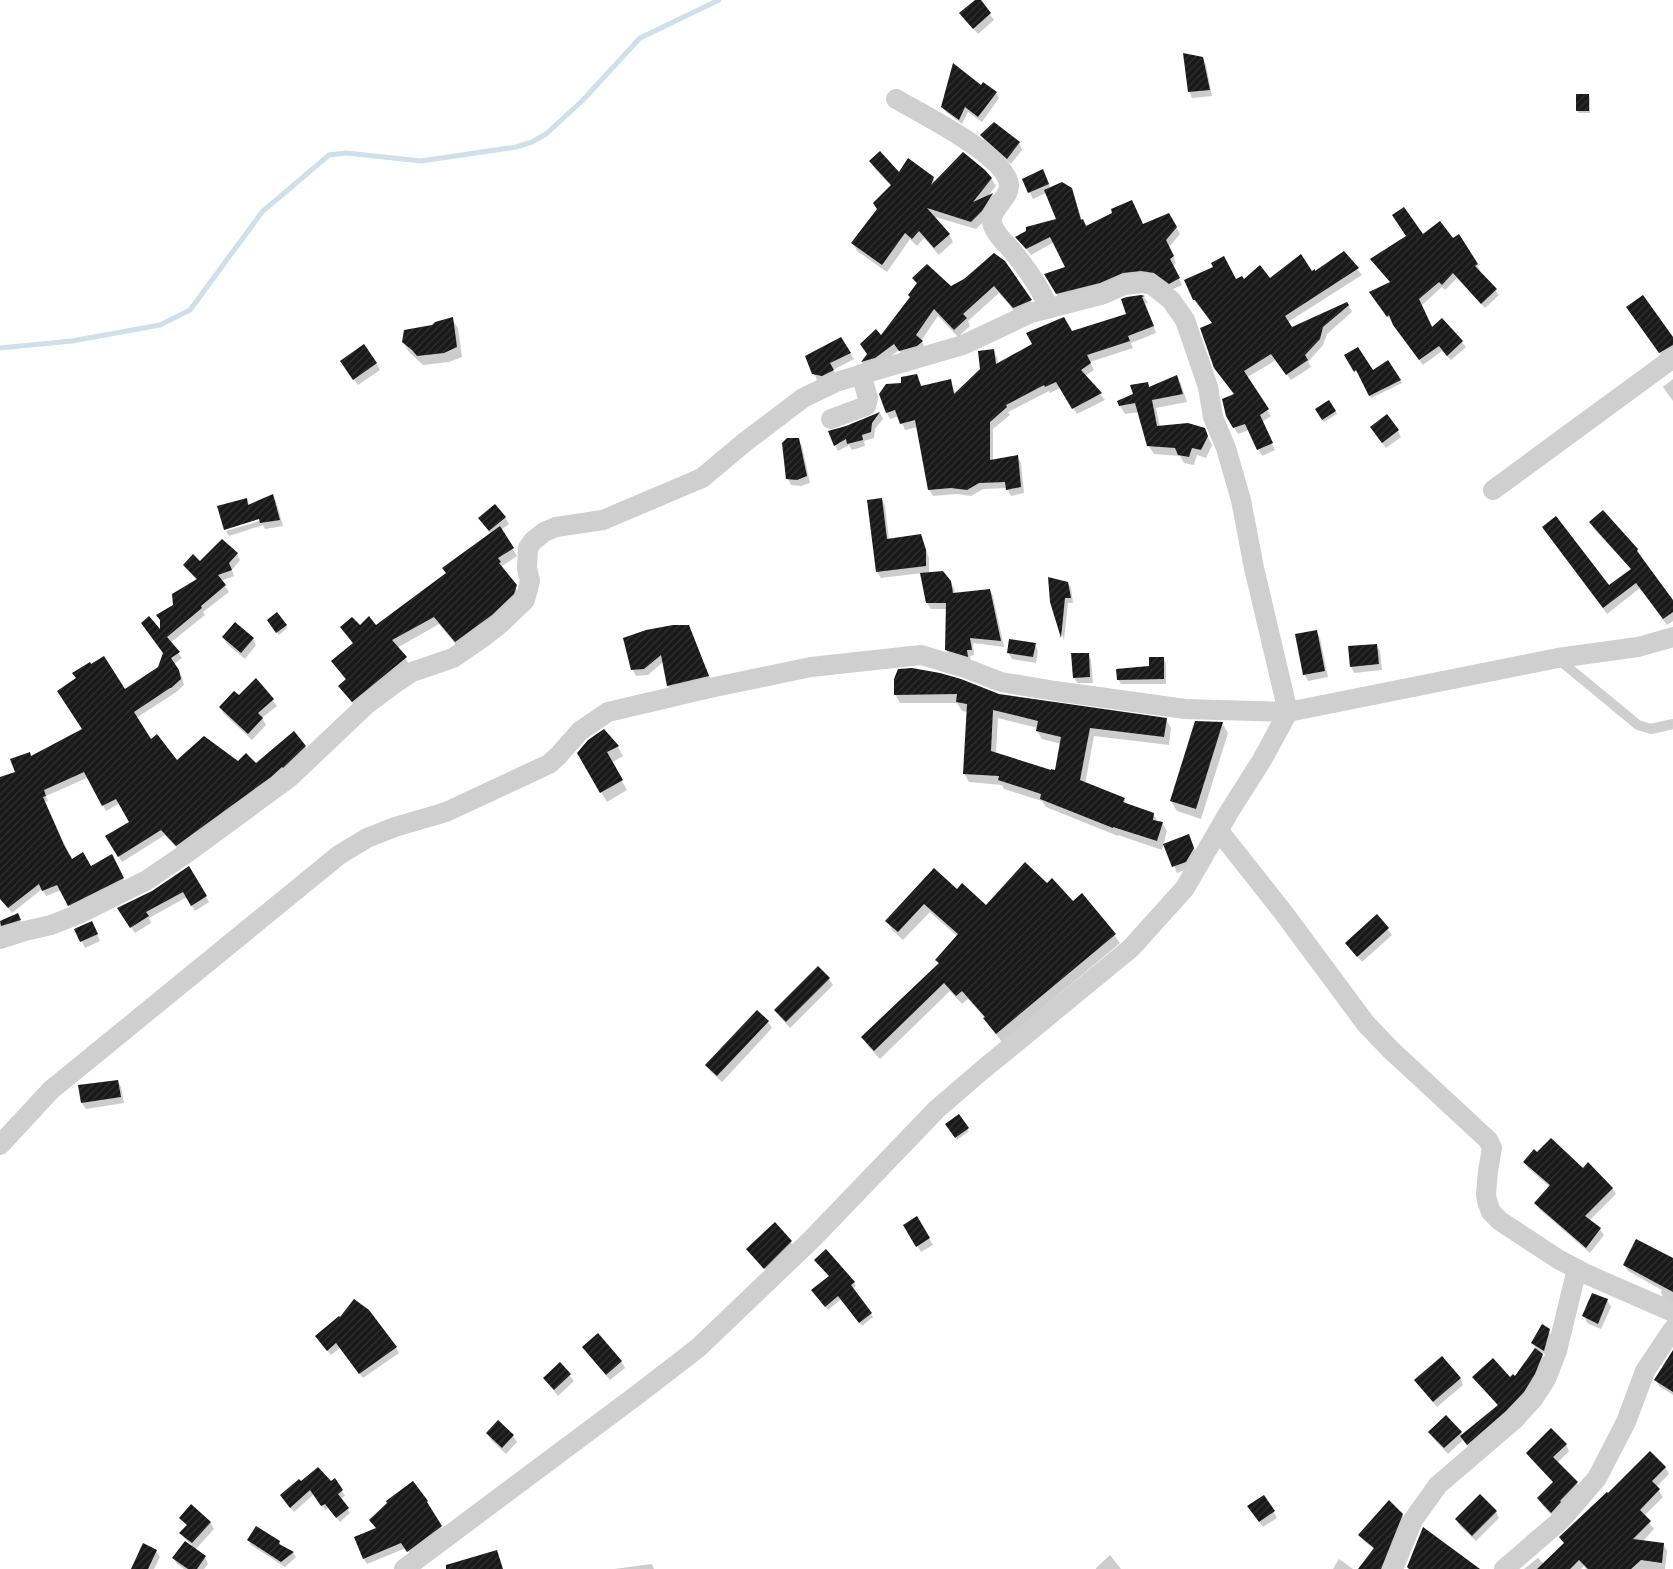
<svg xmlns="http://www.w3.org/2000/svg" width="1673" height="1569" font-family="Quicksand,sans-serif">
<style>
.shadow{fill:#0003;fill-rule:evenodd}
.lines{fill:none;stroke-linecap:round;stroke-linejoin:round}
.stream{stroke:#cfe0eb;stroke-width:5}
.building{fill:url(#building-hatch);fill-rule:evenodd}
.service{stroke:#cfcfcf;stroke-width:10}
.minor{stroke:#cfcfcf;stroke-width:20}
</style>
<defs>
<pattern id="building-hatch" width="6" height="6" patternUnits="userSpaceOnUse" patternTransform="scale(1.25)"><rect width="6" height="6" fill="#191919"/><path d="M-1 1l2-2M0 6l6-6M5 7l2-2" fill="none" stroke="#323232"/></pattern>
</defs>
<rect width="100%" height="100%" fill="#fff"/>
<g class="shadow">
<polygon points="977,0 979,0 994,20 978,34 961,14"/>
<polygon points="1203,58 1206,65 1212,96 1192,98 1189,91"/>
<polygon points="996,93 999,98 982,122 968,112 962,124 946,112 943,107"/>
<polygon points="1588,95 1590,98 1590,113 1579,113 1577,111"/>
<polygon points="982,136 1019,143 1022,150 1011,164 985,142"/>
<polygon points="871,161 899,174 933,178 935,182 991,178 996,186 987,197 993,194 997,201 986,219 976,229 932,216 949,234 953,242 939,255 924,238 917,246 910,239 887,272 857,251 853,243 878,210 892,187 875,169"/>
<polygon points="1046,177 1051,189 1071,188 1074,195 1082,221 1086,227 1143,226 1169,214 1180,234 1169,247 1176,263 1173,266 1182,285 1173,289 1159,279 1060,300 1046,275 1067,267 1054,242 1031,255 1017,237 1058,220 1046,193 1033,199 1023,180"/>
<polygon points="1423,236 1453,239 1459,236 1480,270 1478,271 1499,295 1485,308 1457,278 1445,290 1442,287 1422,305 1433,328 1442,320 1466,347 1451,360 1442,351 1423,365 1398,330 1392,320 1391,321 1374,297 1391,283"/>
<polygon points="1344,253 1362,275 1288,322 1291,329 1347,303 1352,312 1327,334 1323,345 1308,362 1311,367 1291,380 1276,360 1246,378 1271,416 1262,422 1275,450 1262,456 1249,430 1238,434 1226,413 1235,395 1213,324 1194,300 1236,281 1270,279 1315,273"/>
<polygon points="1004,261 1035,308 1018,315 999,293 968,321 970,326 958,337 938,316 921,341 926,349 904,358 899,350 879,365 866,369 862,363 911,297 917,284 914,278 951,288"/>
<polygon points="1144,297 1148,303 1145,304 1156,333 1131,343 1133,348 1090,362 1094,370 1085,376 1105,400 1077,414 1060,388 1050,393 1049,391 1008,412 1010,415 993,429 993,461 1017,456 1021,463 1024,493 1011,496 1007,488 983,489 971,496 956,494 933,496 929,489 917,427 905,430 899,416 890,419 887,413 902,384 916,375 922,387 950,381 956,394 981,370 993,351 997,357 998,364 1072,333 1128,315 1127,298"/>
<polygon points="1631,313 1673,340 1673,353 1664,359"/>
<polygon points="452,319 458,328 462,357 449,362 423,365 409,352 403,342"/>
<polygon points="850,353 854,359 833,370 837,377 817,380 807,357"/>
<polygon points="1346,356 1372,372 1388,362 1402,383 1371,398 1358,372 1357,373"/>
<polygon points="376,363 380,370 358,385 346,368"/>
<polygon points="1177,376 1181,384 1187,402 1156,408 1160,427 1204,429 1212,445 1206,458 1197,455 1194,465 1184,463 1180,456 1154,454 1148,445 1139,412 1125,414 1120,406 1148,384 1150,388"/>
<polygon points="1673,379 1673,401 1663,387"/>
<polygon points="1329,402 1337,414 1324,422 1317,410"/>
<polygon points="880,413 883,419 875,429 874,438 864,441 865,446 852,450 849,445 838,451 835,445 847,427"/>
<polygon points="1398,431 1401,437 1386,448 1375,434"/>
<polygon points="798,439 802,446 810,483 801,486 791,485 788,479"/>
<polygon points="272,495 276,501 283,526 265,529 263,525 229,536 226,531 266,519 265,516 225,528 246,499 250,506"/>
<polygon points="881,499 885,505 889,540 921,535 929,558 929,573 950,582 954,588 955,594 990,590 993,596 1004,647 973,643 974,655 970,656 971,662 949,656 946,649 947,609 931,609 927,603 922,573 881,578 877,572"/>
<polygon points="505,517 509,524 501,530 517,556 502,566 520,595 460,650 439,624 397,648 411,666 357,709 340,686 346,681 333,662 353,644 341,628 376,626 447,574 491,534 480,519"/>
<polygon points="1591,522 1637,550 1641,556 1640,557 1673,602 1673,621 1667,625 1640,588 1607,614 1543,528 1609,587 1632,570 1594,529"/>
<polygon points="237,554 240,560 232,570 234,576 221,581 229,592 203,612 205,615 170,643 182,658 174,664 182,677 184,685 175,693 136,718 150,741 177,762 238,762 256,765 305,746 308,752 180,851 165,835 122,862 107,837 131,822 120,803 106,811 89,777 46,796 48,801 45,802 72,860 90,867 114,862 126,884 72,910 61,890 46,896 42,889 12,913 0,898 0,779 17,773 31,757 84,729 125,691 159,668 164,654 161,632 175,606 197,581 184,565"/>
<polygon points="1068,583 1071,588 1073,603 1068,603 1064,640 1051,602"/>
<polygon points="270,623 286,626 287,628 279,635"/>
<polygon points="688,626 712,682 671,691 668,686 663,662 648,675 636,676 633,670"/>
<polygon points="1316,631 1320,638 1328,677 1308,681 1305,675 1296,635"/>
<polygon points="223,637 253,639 256,645 245,659 227,644"/>
<polygon points="1035,644 1038,651 1036,663 1012,659 1008,652"/>
<polygon points="1376,645 1380,651 1382,670 1354,673 1351,666"/>
<polygon points="1088,654 1091,660 1093,683 1077,683 1074,677"/>
<polygon points="1163,658 1166,663 1166,684 1121,684 1118,679 1150,668"/>
<polygon points="256,679 277,706 262,718 266,725 252,740 224,714 220,707 239,697"/>
<path d="M895 679 1166 720 1171 728 1169 745 1094 736 1085 784 1124 799 1127 805 1153 814 1158 822 1162 823 1167 831 1162 850 1118 835V836L1046 807 1042 801 1004 789 1002 785 969 782 964 773 968 712 962 711 957 703H900L895 694ZM998 718 1038 728 1037 731 1042 739 1061 744 1056 772 996 753Z"/>
<polygon points="1222,723 1228,733 1201,819 1177,811 1171,801"/>
<polygon points="604,731 618,747 623,756 611,763 627,790 607,802 578,753"/>
<polygon points="1189,836 1197,855 1190,868 1177,873 1165,845"/>
<polygon points="188,868 209,902 195,911 187,897 149,918 151,923 135,933 122,914"/>
<polygon points="934,870 957,891 986,906 1047,885 1114,935 1120,943 1002,1042 990,1027 985,1018 968,999 962,1004 950,991 880,1059 868,1046 863,1038 939,965 937,960 958,937 930,912 903,940 892,930 887,921"/>
<polygon points="17,915 23,926 0,933 0,922"/>
<polygon points="1377,916 1392,935 1362,962 1347,943"/>
<polygon points="76,929 95,929 100,941 85,948"/>
<polygon points="829,979 833,985 790,1028 780,1017 776,1011"/>
<polygon points="768,1022 772,1028 722,1082 710,1071 706,1065"/>
<polygon points="118,1081 121,1087 124,1103 86,1109 82,1103"/>
<polygon points="959,1116 969,1131 957,1140 948,1127"/>
<polygon points="1524,1162 1583,1169 1612,1188 1616,1194 1589,1221 1600,1229 1604,1235 1590,1253 1539,1209 1536,1203 1550,1187 1528,1168"/>
<polygon points="917,1218 933,1245 921,1252 905,1225"/>
<polygon points="775,1224 793,1245 766,1270 749,1252"/>
<polygon points="1673,1262 1673,1303 1664,1299 1661,1293 1662,1290 1628,1271 1624,1265"/>
<polygon points="854,1283 856,1286 852,1289 873,1317 862,1326 841,1299 828,1310 815,1294"/>
<polygon points="1607,1300 1611,1307 1601,1329 1587,1323 1584,1316"/>
<polygon points="1548,1330 1552,1336 1548,1356 1541,1352 1545,1360 1526,1397 1470,1449 1463,1440 1448,1454 1433,1438 1430,1432 1461,1433 1463,1436 1498,1406 1474,1377 1510,1379 1515,1378 1536,1349 1533,1343"/>
<polygon points="320,1342 396,1348 399,1353 363,1378 340,1348 331,1355"/>
<polygon points="583,1348 621,1361 625,1368 610,1380"/>
<polygon points="1673,1362 1673,1395 1659,1386 1656,1380"/>
<polygon points="560,1363 574,1381 558,1396 544,1378"/>
<polygon points="1460,1378 1463,1385 1437,1407 1416,1381"/>
<polygon points="498,1422 513,1436 517,1442 506,1454 491,1440 488,1434"/>
<polygon points="1551,1430 1566,1445 1569,1451 1557,1463 1577,1483 1580,1489 1555,1518 1542,1505 1538,1498 1554,1483 1531,1459 1527,1453"/>
<polygon points="1665,1467 1669,1474 1656,1487 1663,1497 1644,1516 1654,1529 1642,1542 1663,1544 1667,1551 1665,1569 1586,1569 1584,1566 1581,1569 1524,1569 1538,1558 1544,1564 1565,1544 1561,1538 1608,1495"/>
<polygon points="334,1480 345,1496 340,1499 350,1513 340,1522 328,1508 325,1510 314,1494 294,1512 284,1500 301,1483 330,1483"/>
<polygon points="427,1502 444,1533 412,1557 406,1548 367,1564 364,1559 377,1529 370,1520"/>
<polygon points="1274,1512 1277,1518 1263,1527 1253,1513"/>
<polygon points="1496,1512 1499,1518 1476,1541 1460,1526 1456,1519"/>
<polygon points="1402,1514 1405,1519 1384,1569 1359,1569 1375,1550 1363,1540 1360,1535"/>
<polygon points="181,1518 210,1522 214,1529 195,1550 205,1557 208,1564 204,1569 184,1569 177,1564 174,1558 192,1545 185,1539 181,1533 187,1526"/>
<polygon points="248,1540 279,1542 282,1547 293,1553 296,1557 285,1567 251,1545"/>
<polygon points="156,1551 160,1557 154,1569 134,1569"/>
<polygon points="1110,1555 1121,1569 1096,1569 1096,1568"/>
<polygon points="1339,1559 1353,1569 1333,1569"/>
<polygon points="652,1564 654,1569 614,1569"/>
</g>
<g class="lines">
<polyline class="stream" points="0,348 72,341 160,325 190,310 262,212 329,155 346,153 421,161 516,147 532,142 546,134 582,101 640,38 719,0"/>
</g>
<g class="building">
<polygon points="975,0 981,0 991,13 973,29 959,13"/>
<polygon points="1183,53 1203,57 1210,90 1188,92"/>
<polygon points="953,63 981,85 983,82 997,92 978,117 965,107 959,120 941,107"/>
<rect x="1576" y="94" width="13" height="17"/>
<polygon points="994,122 1020,142 1007,159 980,135"/>
<polygon points="880,151 899,172 908,158 934,177 931,185 963,152 985,170 992,178 973,202 993,193 982,211 971,222 927,208 950,234 934,248 919,231 912,239 905,233 882,265 851,243 877,209 873,203 891,185 869,161"/>
<polygon points="1043,169 1049,184 1028,193 1022,179"/>
<polygon points="1062,182 1072,188 1081,220 1083,219 1086,226 1112,213 1111,209 1132,200 1143,224 1169,213 1177,227 1166,240 1174,256 1170,259 1180,278 1169,284 1154,273 1141,271 1123,273 1100,283 1056,294 1044,274 1065,267 1050,237 1026,249 1015,237 1026,231 1026,227 1056,219 1044,190"/>
<polygon points="1404,207 1423,234 1440,221 1453,238 1459,234 1478,264 1475,266 1497,289 1481,304 1453,273 1442,285 1439,282 1419,299 1432,327 1442,318 1463,341 1447,356 1439,346 1419,360 1393,325 1389,315 1387,317 1369,292 1390,282 1370,259 1406,236 1392,215"/>
<polygon points="1344,251 1359,268 1285,316 1292,327 1347,302 1349,305 1323,327 1320,339 1305,355 1308,360 1286,375 1271,354 1244,371 1269,409 1260,415 1273,443 1257,450 1245,424 1233,428 1226,416 1222,399 1234,394 1214,368 1200,328 1212,323 1195,300 1193,300 1184,280 1213,267 1211,263 1224,256 1236,279 1242,276 1244,279 1260,265 1270,278 1301,254 1312,271 1315,269 1315,271"/>
<polygon points="994,253 1005,261 1032,300 1013,308 994,286 963,314 967,318 954,330 934,309 916,335 923,341 917,346 899,351 894,344 875,358 861,362 867,354 860,344 876,329 881,335 910,297 908,295 917,283 912,278 927,264 951,286 964,279"/>
<polygon points="1141,295 1145,296 1142,297 1154,326 1128,336 1130,341 1087,355 1091,363 1081,370 1102,393 1072,409 1056,382 1045,387 1044,385 1006,405 1007,407 990,422 990,460 1018,455 1021,487 1006,490 1005,482 979,483 967,490 951,488 928,490 915,420 900,424 895,410 886,413 879,394 886,384 901,383 901,377 917,374 921,386 951,379 954,394 980,369 978,351 994,349 996,364 1032,344 1026,333 1064,317 1072,331 1126,314 1121,299 1127,297"/>
<polygon points="1643,295 1673,337 1673,345 1659,353 1626,307"/>
<polygon points="453,317 457,347 444,353 417,356 412,350 402,342 404,330 432,325 435,322"/>
<polygon points="841,337 851,353 830,363 834,370 822,376 812,374 805,356"/>
<polygon points="364,344 377,363 353,380 340,361"/>
<polygon points="1358,347 1373,370 1388,360 1401,380 1369,396 1356,370 1354,372 1344,355"/>
<polygon points="1177,375 1183,394 1152,400 1157,426 1188,423 1205,428 1208,436 1201,450 1192,448 1189,457 1178,455 1175,448 1147,446 1135,403 1119,406 1117,401 1133,394 1130,385 1148,382 1149,387"/>
<polygon points="1329,400 1336,411 1322,420 1315,409"/>
<polygon points="880,412 872,423 871,432 862,435 863,440 847,444 846,439 834,446 828,431 846,426"/>
<polygon points="1387,414 1399,430 1382,443 1370,427"/>
<polygon points="787,438 799,438 807,476 797,480 786,479 782,443"/>
<polygon points="273,494 280,520 260,523 259,519 224,530 217,506 247,498 248,505"/>
<polygon points="882,498 887,539 921,534 926,550 926,566 876,572 867,500"/>
<polygon points="495,504 506,517 489,531 478,518"/>
<polygon points="1603,510 1638,549 1637,551 1673,600 1673,612 1663,619 1636,583 1603,608 1542,527 1556,516 1609,585 1631,569 1589,522"/>
<polygon points="500,526 514,548 498,558 501,562 499,563 517,585 514,594 492,615 455,642 434,617 392,640 407,657 352,702 338,686 346,679 331,661 353,643 340,627 352,617 360,625 369,616 376,625 446,573 442,568"/>
<polygon points="222,539 238,553 229,563 232,570 218,575 226,585 201,606 202,608 167,637 180,652 171,658 179,670 181,679 171,688 170,688 134,712 151,739 157,734 177,760 204,736 238,761 246,753 256,763 294,731 306,746 283,768 282,767 271,777 176,846 161,830 118,857 105,836 129,822 116,799 102,806 84,772 44,790 46,796 43,797 64,845 72,859 83,852 91,866 112,854 124,878 68,906 57,885 42,891 39,884 8,908 0,899 0,777 15,772 10,759 30,752 31,756 82,729 57,691 76,678 72,673 90,662 91,664 104,656 125,689 158,667 163,653 141,623 149,616 160,629 160,620 156,615 173,605 172,594 197,579 183,565 193,554 200,561"/>
<polygon points="943,571 951,581 953,593 990,589 1001,641 970,638 972,650 967,650 968,657 945,650 946,603 926,603 920,573"/>
<polygon points="1048,577 1068,582 1071,598 1065,598 1061,638 1050,602"/>
<polygon points="277,612 287,625 276,633 267,620"/>
<polygon points="235,622 254,638 241,653 222,637"/>
<polygon points="673,625 689,625 709,676 667,686 661,655 644,669 631,670 623,638 646,630"/>
<polygon points="1317,630 1325,671 1303,675 1295,634"/>
<polygon points="1009,639 1036,643 1033,657 1007,653"/>
<polygon points="1377,644 1379,664 1350,667 1348,646"/>
<polygon points="1071,653 1089,653 1090,677 1073,678"/>
<polygon points="1149,657 1164,657 1164,679 1117,680 1116,669 1149,666"/>
<path d="M912 668 940 673 961 679 999 694 1167 718 1164 737 1090 728 1080 780 1125 798 1123 802 1154 813 1153 820 1163 822 1157 841 1113 827V828L1040 799 1041 794 998 780 999 776 963 774 967 704 956 702 957 694 894 695V679L898 669ZM993 710 1038 721 1036 731 1061 737 1055 770 1051 769V770L991 751Z"/>
<polygon points="256,678 274,699 258,713 263,718 248,734 219,707 234,691 239,695"/>
<polygon points="1195,721 1223,722 1196,809 1170,801"/>
<polygon points="604,729 619,746 607,752 623,780 600,793 577,753 588,740"/>
<polygon points="1189,834 1194,848 1186,862 1172,867 1163,844"/>
<polygon points="1025,862 1047,883 1052,878 1073,901 1082,893 1116,934 996,1034 983,1018 985,1017 962,991 956,996 944,983 874,1051 861,1037 939,963 935,960 958,934 924,904 898,932 885,921 934,868 957,889 962,883 986,905"/>
<polygon points="189,866 207,896 191,906 183,892 146,912 149,916 130,928 117,908 152,891"/>
<polygon points="18,913 21,920 1,926 0,921"/>
<polygon points="1377,914 1389,928 1357,957 1345,943"/>
<polygon points="92,921 98,934 80,942 74,929"/>
<polygon points="818,966 830,978 786,1022 774,1010"/>
<polygon points="757,1010 769,1021 717,1076 705,1065"/>
<polygon points="118,1080 121,1097 81,1103 78,1085"/>
<polygon points="959,1114 969,1128 955,1138 945,1124"/>
<polygon points="1551,1138 1583,1168 1588,1162 1613,1188 1585,1216 1601,1228 1586,1248 1534,1203 1550,1185 1523,1162 1534,1149 1537,1152"/>
<polygon points="917,1216 930,1238 916,1247 903,1225"/>
<polygon points="775,1222 792,1241 764,1269 746,1249"/>
<polygon points="1636,1239 1673,1258 1673,1292 1623,1265"/>
<polygon points="826,1249 855,1282 851,1285 872,1313 859,1323 838,1296 825,1307 811,1290 829,1276 814,1260"/>
<polygon points="1592,1293 1608,1299 1598,1324 1582,1316"/>
<polygon points="354,1299 369,1310 397,1347 359,1374 336,1343 327,1351 315,1336 339,1316 340,1317"/>
<polygon points="1542,1324 1550,1329 1544,1351 1531,1343"/>
<polygon points="598,1333 622,1361 606,1375 582,1347"/>
<polygon points="1535,1348 1543,1354 1535,1374 1524,1392 1506,1411 1467,1445 1460,1436 1498,1405 1472,1377 1493,1358 1510,1377 1513,1374 1515,1376"/>
<polygon points="1673,1350 1673,1392 1654,1380"/>
<polygon points="1442,1356 1461,1378 1433,1402 1414,1380"/>
<polygon points="560,1362 571,1374 554,1390 543,1378"/>
<polygon points="1446,1415 1462,1432 1444,1448 1428,1432"/>
<polygon points="498,1420 514,1435 502,1448 486,1433"/>
<polygon points="1551,1428 1567,1444 1553,1457 1578,1482 1560,1501 1561,1502 1551,1513 1537,1498 1553,1482 1526,1453"/>
<polygon points="1650,1451 1666,1467 1652,1481 1660,1489 1640,1510 1651,1521 1633,1539 1664,1543 1662,1563 1641,1560 1631,1569 1588,1569 1579,1560 1570,1569 1537,1569 1564,1543 1559,1537 1607,1492 1608,1493"/>
<polygon points="318,1467 331,1481 335,1478 343,1490 338,1494 349,1508 336,1518 325,1504 321,1506 310,1490 290,1508 280,1495 299,1479 301,1481"/>
<polygon points="413,1481 428,1501 427,1502 442,1526 407,1552 401,1543 363,1559 354,1537 376,1528 369,1520 387,1503 386,1501"/>
<polygon points="1480,1494 1497,1511 1472,1536 1455,1519"/>
<polygon points="1264,1495 1275,1511 1259,1522 1247,1506"/>
<polygon points="1389,1500 1403,1514 1381,1569 1358,1569 1374,1548 1358,1535"/>
<polygon points="191,1504 211,1522 192,1543 179,1533 187,1525 179,1518"/>
<polygon points="256,1526 280,1541 279,1544 294,1552 281,1562 247,1540"/>
<polygon points="1423,1527 1480,1569 1409,1569 1407,1567"/>
<polygon points="185,1541 206,1556 197,1569 188,1569 172,1558"/>
<polygon points="143,1543 157,1550 148,1569 131,1569"/>
<polygon points="497,1550 503,1569 446,1569 446,1565"/>
</g>
<g class="lines">
<polyline class="service" points="1558,659 1638,725 1651,729 1673,724"/>
<g class="minor">
<path d="M896 99C921 114 1006 155 1009 185 1010 199 987 210 993 226 997 237 1007 244 1014 253 1028 270 1040 288 1049 308"/>
<polyline points="831,419 866,406 868,398 861,374"/>
<polyline points="1493,490 1673,358"/>
<polyline points="1219,831 1283,912 1366,1024 1391,1050 1488,1140 1492,1148 1488,1171 1486,1194 1487,1201 1491,1212 1500,1221 1558,1259 1586,1274 1673,1312"/>
<polyline points="0,939 25,931 51,925 79,914 147,880 191,850 289,778 366,705 394,684 412,672 453,658 482,638 500,624 525,600 530,581 527,568 528,548 533,541 544,532 556,527 603,520 702,478 745,442 803,398 836,382 963,345 1031,313 1104,294 1124,285 1142,283 1152,285 1171,300 1185,320 1208,387 1213,417 1226,448 1241,500 1254,568 1288,712 1185,709 1055,691 1001,682 965,668 921,655 811,667 710,688 608,712 580,731 558,756 549,764 446,812 395,827 367,838 339,855 51,1090 0,1145"/>
<polyline points="404,1569 637,1395 698,1348 812,1239 937,1109 980,1072 1131,948 1185,888 1229,812 1262,760 1288,712 1558,658 1638,647 1673,637"/>
<polyline points="1393,1569 1413,1520 1438,1485 1514,1420 1533,1399 1546,1379 1557,1351 1577,1269"/>
<polyline points="1504,1569 1561,1520 1597,1478 1626,1422 1645,1371 1673,1329"/>
</g>
</g>
</svg>
